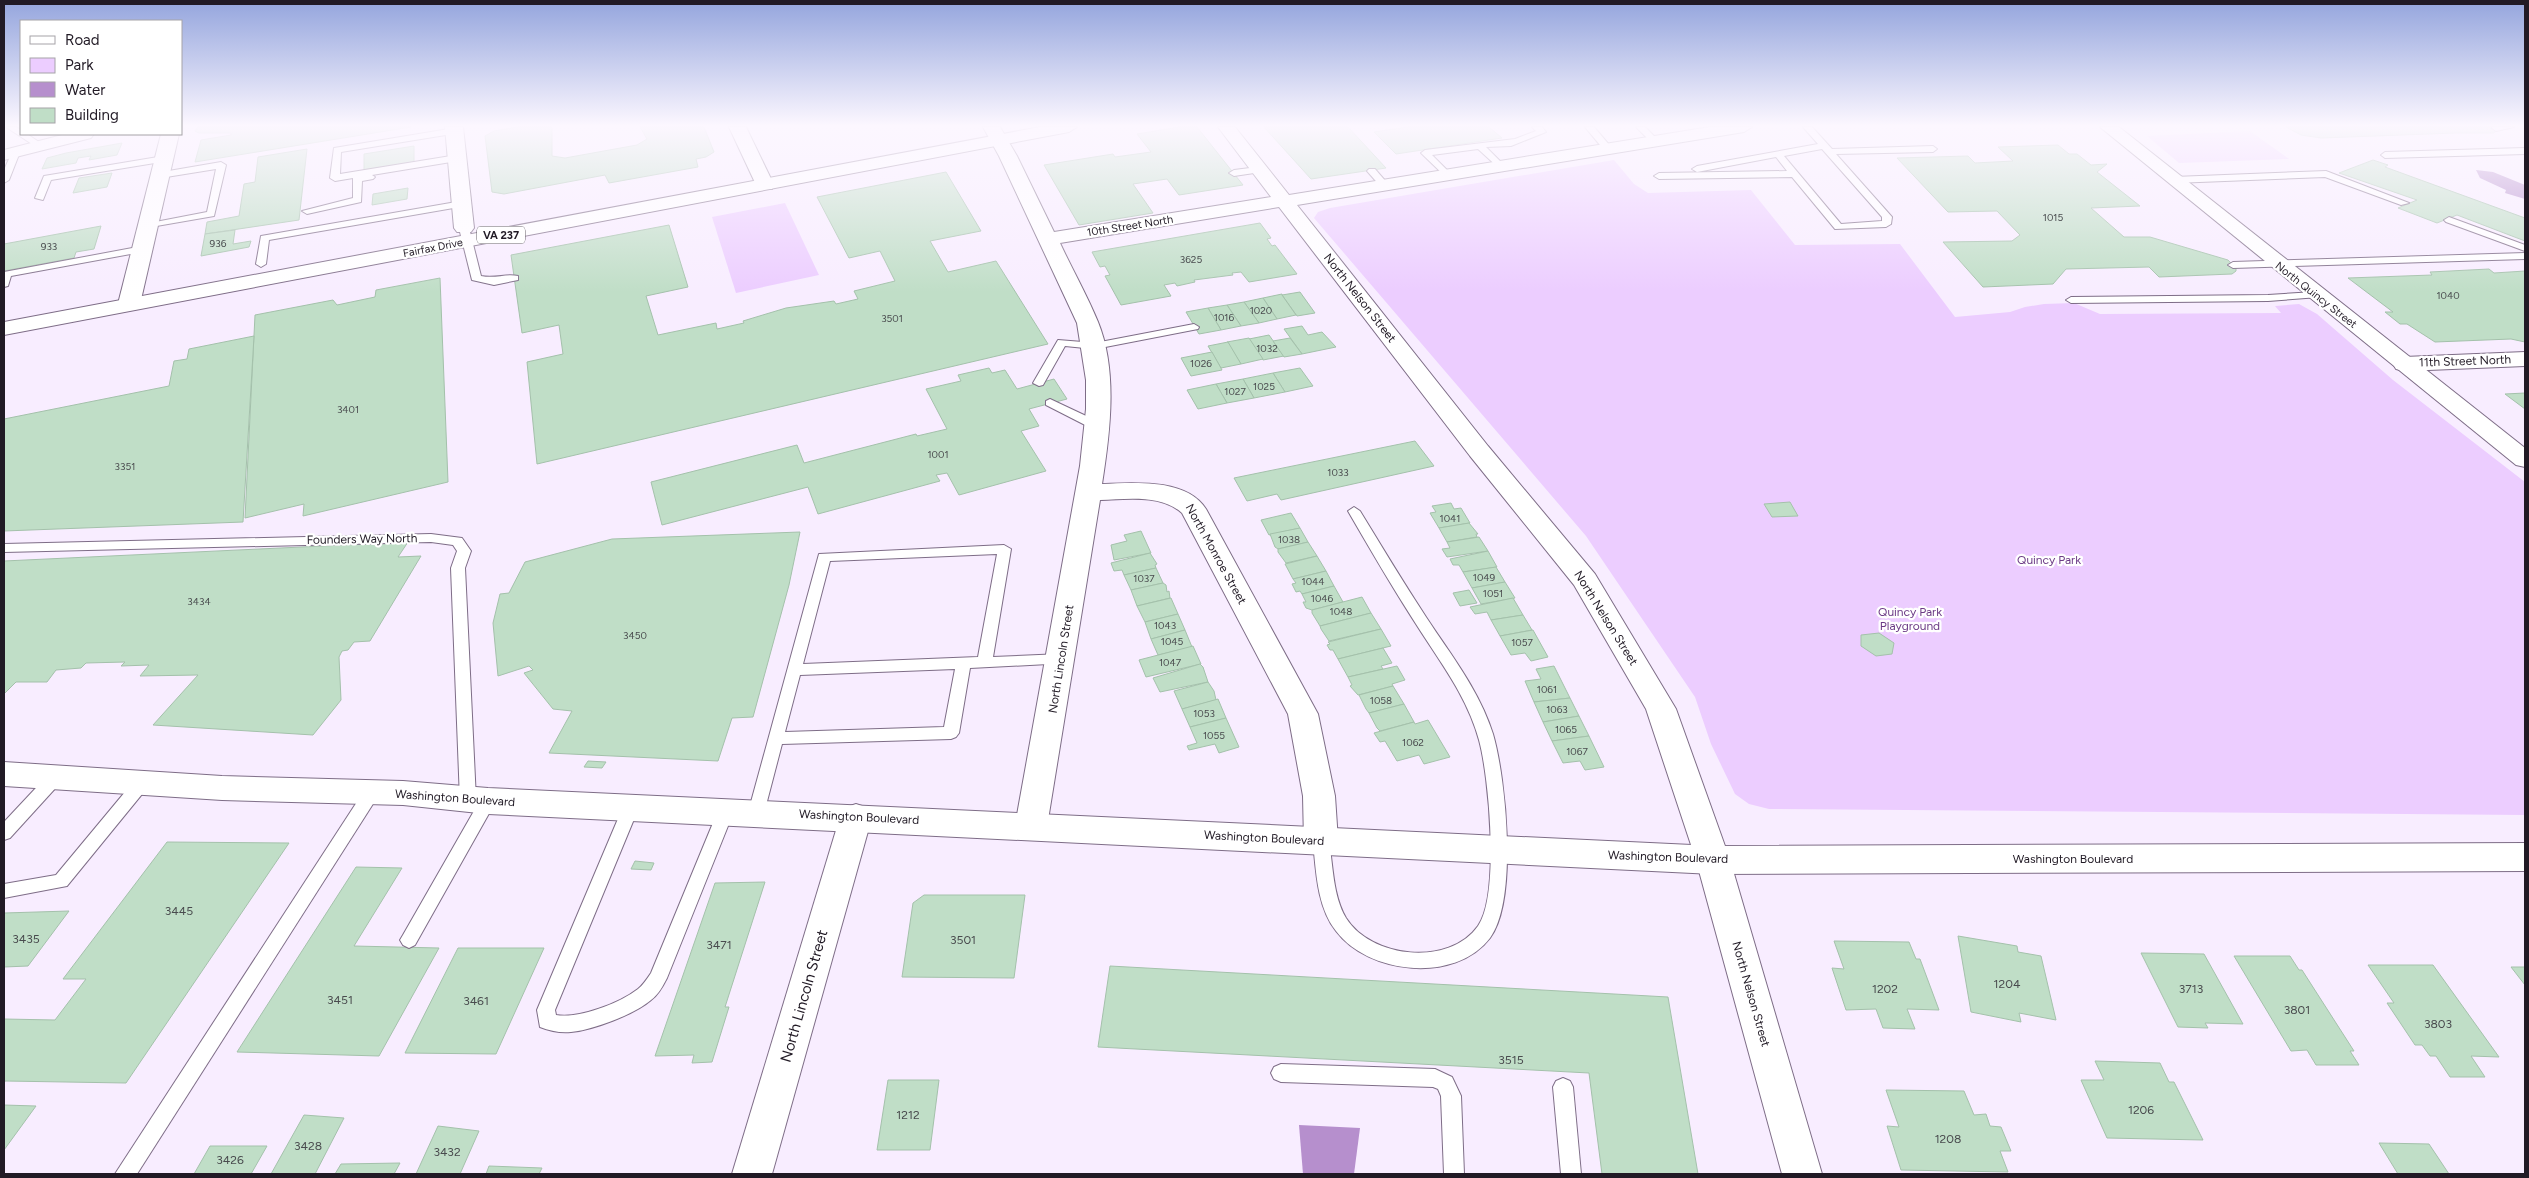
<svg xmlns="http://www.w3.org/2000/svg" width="2529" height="1178" font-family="Figtree,sans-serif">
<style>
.green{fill:#eccdff}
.water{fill:#b68fcd}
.building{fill:#c0dec7;stroke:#a4c1ab}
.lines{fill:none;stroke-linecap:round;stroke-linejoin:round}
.lane-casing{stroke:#7e6d87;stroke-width:2}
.street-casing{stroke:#7e6d87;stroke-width:2}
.secondary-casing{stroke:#7e6d87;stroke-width:2}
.primary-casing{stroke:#7e6d87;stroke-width:2}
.lane{fill:#fff;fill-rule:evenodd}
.street{fill:#fff;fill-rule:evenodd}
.secondary{fill:#fff;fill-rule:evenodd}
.primary{fill:#fff;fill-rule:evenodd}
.labels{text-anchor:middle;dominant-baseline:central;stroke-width:4.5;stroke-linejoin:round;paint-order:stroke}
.number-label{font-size:10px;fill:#494b4e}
.far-street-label{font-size:11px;fill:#211a25;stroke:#fff}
.shield{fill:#fff;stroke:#645f66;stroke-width:1}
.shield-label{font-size:11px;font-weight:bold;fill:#211a25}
.street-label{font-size:12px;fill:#211a25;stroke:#fff}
.park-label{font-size:12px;fill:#6c3b86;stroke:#fff}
.near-number-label{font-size:12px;fill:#494b4e}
.near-street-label{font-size:15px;fill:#211a25;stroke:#fff}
</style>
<rect width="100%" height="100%" fill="#f8edff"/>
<g class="green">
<polygon points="2250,131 2289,159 2179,163 2147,136"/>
<polygon points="1614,160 1634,184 1648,193 1751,190 1795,245 1900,244 1955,317 2010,312 2025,307 2044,304 2074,303 2100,314 2281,313 2275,306 2299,304 2317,314 2393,380 2525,482 2525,815 1769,809 1749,804 1735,794 1711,744 1695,697 1586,536 1314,218 1318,212 1330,208"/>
<polygon points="785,203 819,275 736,293 712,217"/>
</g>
<g class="water">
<polygon points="2476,170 2493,172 2525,185 2525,199 2505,193 2506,190 2480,178"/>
<polygon points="1299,1125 1360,1128 1354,1174 1303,1174"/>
</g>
<g class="building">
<polygon points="198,127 411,127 195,162 201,140 231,135 231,133 199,133 195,131"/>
<polygon points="517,127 552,127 552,156 565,158 637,145 647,139 640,127 704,127 714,152 706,157 696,159 698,167 609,183 605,175 504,194 492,192 485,136 494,131"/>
<polygon points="1179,127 1197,127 1243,185 1179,195 1167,179 1133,184 1153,213 1079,225 1044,165 1113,154 1115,157 1151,152 1137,134"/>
<polygon points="1264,127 1348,127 1386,168 1311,179"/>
<polygon points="1407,127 1489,127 1502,138 1396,154 1374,132"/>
<polygon points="2286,127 2497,127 2494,133 2455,133 2321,138 2301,135"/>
<polygon points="122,143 117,155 89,160 91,156 78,158 76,163 42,169 47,158 66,153"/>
<polygon points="2058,145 2069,154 2077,154 2091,165 2107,164 2097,172 2140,206 2091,208 2124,237 2150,237 2228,260 2236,268 2236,271 2232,274 2159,277 2149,267 2066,269 2053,284 1983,287 1943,242 2012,241 2020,235 1997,211 1948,212 1897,158 1968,156 1975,163 2013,161 1998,147"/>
<polygon points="414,146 414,163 364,171 364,154"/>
<polygon points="307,149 299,220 205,234 207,222 239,216 244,184 255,182 258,157"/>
<polygon points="2373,160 2388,165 2385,167 2525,218 2525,241 2457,215 2437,223 2398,208 2417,200 2339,173"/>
<polygon points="946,172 981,231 930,241 948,272 996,261 1048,344 537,464 527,362 563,354 559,325 522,333 511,255 669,225 688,287 646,296 658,335 716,323 717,329 744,323 743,321 786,308 834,301 836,304 858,299 854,291 895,281 880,251 849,258 817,197"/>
<polygon points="112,173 107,187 73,193 79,178"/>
<polygon points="408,188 407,199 372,205 373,194"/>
<polygon points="1260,223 1271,238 1267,239 1272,246 1275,245 1297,274 1249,282 1241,272 1232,273 1233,275 1194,280 1195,282 1177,286 1175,283 1164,285 1171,296 1121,305 1105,276 1110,275 1105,266 1100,267 1092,252"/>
<polygon points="101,226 94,249 76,252 74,258 4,271 4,244"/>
<polygon points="235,230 233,244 251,241 249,247 201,256 205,234"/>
<polygon points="2489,269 2494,273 2525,271 2525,342 2511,339 2435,342 2407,324 2400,324 2385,312 2393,312 2348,278 2432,275 2430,272"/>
<polygon points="440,278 448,482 303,516 304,504 245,518 255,315 333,300 337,305 375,297 376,290"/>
<polygon points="1300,292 1315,313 1297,316 1282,295"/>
<polygon points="1282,294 1282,295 1296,315 1277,319 1263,298"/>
<polygon points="1263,298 1277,319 1259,323 1244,302"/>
<polygon points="1244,302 1259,323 1241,326 1227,305"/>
<polygon points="1227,305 1241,326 1221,330 1208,308"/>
<polygon points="1208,308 1221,330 1199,334 1186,312"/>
<polygon points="1302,326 1308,335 1322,332 1336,347 1302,354 1284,329"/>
<polygon points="1269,335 1284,356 1263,360 1249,339"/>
<polygon points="254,336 243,522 4,531 4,419 169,386 174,361 187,359 189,349"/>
<polygon points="1249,338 1263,359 1241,364 1227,342"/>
<polygon points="1290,338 1302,354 1284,357 1273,341"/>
<polygon points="1228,342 1241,364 1221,368 1208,346"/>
<polygon points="1212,352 1222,370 1191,376 1181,358"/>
<polygon points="989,368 992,373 1005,370 1017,389 1054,379 1067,399 1029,409 1039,426 1021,431 1046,471 959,495 947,473 936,475 940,481 818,514 808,487 662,525 651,482 797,445 804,463 916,434 917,436 947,429 926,389 961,381 958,375"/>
<polygon points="1300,368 1313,386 1285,392 1273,373"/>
<polygon points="1273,373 1285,392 1254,398 1243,379"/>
<polygon points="1243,379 1254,398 1227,403 1216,384"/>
<polygon points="1216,384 1227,403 1198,409 1187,390"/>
<polygon points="2525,393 2525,409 2505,394"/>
<polygon points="1415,441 1434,466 1281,500 1277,494 1247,501 1234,478"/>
<polygon points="1790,502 1798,516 1772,517 1764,504"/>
<polygon points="1451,503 1454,509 1461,508 1470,523 1439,528 1430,513 1436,512 1432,506"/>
<polygon points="1291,513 1300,528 1269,535 1261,520"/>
<polygon points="1469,523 1478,534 1476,534 1477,537 1447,542 1439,528"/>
<polygon points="1300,528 1308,542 1278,549 1275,547 1270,534"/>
<polygon points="1141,531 1151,553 1114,560 1111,545 1127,541 1124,535"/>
<polygon points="800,532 789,585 753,717 732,718 718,761 549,753 572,711 553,709 524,673 533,670 529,666 498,676 493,623 500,594 509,593 525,562 612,539"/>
<polygon points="1479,537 1488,551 1447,557 1442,549 1450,548 1447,542"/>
<polygon points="408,542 398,557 421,556 370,641 354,642 348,650 342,651 339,657 341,700 313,735 153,725 198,675 140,676 149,665 121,666 125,662 86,663 81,668 56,670 47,682 16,682 4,694 4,561"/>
<polygon points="1308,542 1317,556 1286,563 1278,552 1278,549"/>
<polygon points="1488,551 1497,567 1463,572 1459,565 1453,565 1450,559"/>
<polygon points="1150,553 1157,564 1155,565 1156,568 1124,575 1122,570 1114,571 1111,563"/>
<polygon points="1317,556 1326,571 1293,579 1285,564"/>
<polygon points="1496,567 1505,582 1472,588 1463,572"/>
<polygon points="1156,568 1163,583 1131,590 1124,575"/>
<polygon points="1326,571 1334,586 1302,594 1300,591 1296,592 1292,584 1296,583 1293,579"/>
<polygon points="1505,582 1515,598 1481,604 1472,588"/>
<polygon points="1163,583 1166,585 1167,592 1169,591 1170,598 1137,606 1131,590"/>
<polygon points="1334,586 1343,602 1312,610 1306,608 1303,602 1306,602 1302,594"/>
<polygon points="1469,590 1477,603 1460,606 1453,593"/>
<polygon points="1362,597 1371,613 1320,626 1312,613 1312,610"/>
<polygon points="1171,598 1178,614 1145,622 1137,606"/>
<polygon points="1513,598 1523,615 1491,620 1487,612 1475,614 1470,607"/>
<polygon points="1371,613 1381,629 1329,641 1321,629 1320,626"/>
<polygon points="1178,614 1185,630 1151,639 1145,622"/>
<polygon points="1523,615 1532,630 1500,636 1491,620"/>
<polygon points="1381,629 1391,646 1338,659 1333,650 1330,650 1327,645 1330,644 1328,642"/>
<polygon points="1185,630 1192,647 1158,655 1151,639"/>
<polygon points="1533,630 1548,657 1531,661 1525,653 1511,655 1500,636"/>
<polygon points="1879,633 1894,643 1892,654 1876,656 1861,646 1861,635"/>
<polygon points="1193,646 1201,664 1146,677 1139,660"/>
<polygon points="1383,648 1392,663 1381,666 1383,669 1348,677 1338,659"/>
<polygon points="1200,664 1203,667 1208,682 1160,692 1153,678"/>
<polygon points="1397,666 1405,680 1392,684 1393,686 1358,695 1350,686 1352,685 1348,677"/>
<polygon points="1554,666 1570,698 1534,702 1525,681 1541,679 1536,669"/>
<polygon points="1208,682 1214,691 1216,700 1182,709 1174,691"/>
<polygon points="1393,686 1404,704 1369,713 1366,709 1359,695"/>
<polygon points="1570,698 1579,716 1543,722 1534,702"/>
<polygon points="1218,699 1226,718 1190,727 1182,709"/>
<polygon points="1404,704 1414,722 1380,731 1377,728 1369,713"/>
<polygon points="1579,716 1589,736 1552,741 1543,722"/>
<polygon points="1226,718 1239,747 1219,753 1215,744 1189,750 1187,746 1197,743 1190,727"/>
<polygon points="1428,720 1450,757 1424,764 1419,755 1397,761 1385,741 1380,742 1374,733 1414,722 1415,724"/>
<polygon points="1589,736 1604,767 1585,770 1580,761 1563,763 1552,741"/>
<polygon points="588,761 606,762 602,768 584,767"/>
<polygon points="167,842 289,843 126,1083 5,1081 4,1083 4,1019 55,1020 86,979 63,979"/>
<polygon points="635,861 654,863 651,870 631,869"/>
<polygon points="356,867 402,868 354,946 439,948 379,1056 237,1052"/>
<polygon points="765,882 725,1007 729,1007 712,1062 692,1063 694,1055 655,1056 715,883"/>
<polygon points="924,895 1025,895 1014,978 902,977 913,903"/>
<polygon points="69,911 28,966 4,967 4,913"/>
<polygon points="1958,936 2017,946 2018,952 2041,956 2056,1020 2019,1013 2021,1022 1971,1012"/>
<polygon points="1834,941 1909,942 1916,959 1920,959 1939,1010 1907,1009 1915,1029 1883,1028 1876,1009 1846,1010 1832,968 1844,969"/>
<polygon points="458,948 544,948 496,1054 405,1053"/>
<polygon points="2141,953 2204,954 2243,1024 2205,1023 2208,1028 2178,1027"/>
<polygon points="2234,956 2290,956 2299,970 2302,970 2354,1051 2350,1051 2359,1065 2316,1065 2307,1050 2291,1051"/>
<polygon points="2368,965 2433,965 2499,1057 2471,1056 2485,1077 2450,1077 2436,1056 2430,1056 2422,1045 2415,1045 2387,1003 2394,1003"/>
<polygon points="1110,966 1668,997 1698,1174 1602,1174 1589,1073 1098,1047"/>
<polygon points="2511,967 2525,967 2525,985"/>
<polygon points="2095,1061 2160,1063 2169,1082 2174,1082 2203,1140 2107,1138 2081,1080 2104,1080"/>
<polygon points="888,1080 939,1080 930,1150 877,1150"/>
<polygon points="1886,1090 1964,1091 1974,1115 1986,1114 1990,1126 2001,1127 2011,1151 2000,1151 2008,1172 1901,1170 1887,1126 1899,1127"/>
<polygon points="4,1105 36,1106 4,1150"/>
<polygon points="304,1115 344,1118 315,1174 271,1174"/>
<polygon points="438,1126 479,1131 460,1174 416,1174"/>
<polygon points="2379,1143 2429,1144 2449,1174 2398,1174"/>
<polygon points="210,1146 267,1146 251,1174 194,1174"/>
<polygon points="400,1163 394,1174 335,1174 341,1164"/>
<polygon points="489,1166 542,1168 539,1174 486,1174"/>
</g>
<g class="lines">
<g class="lane-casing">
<g id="lane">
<polygon points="6,127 16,127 21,130 21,134 27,134 45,146 38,148"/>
<polygon points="1532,127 1542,127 1546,132 1511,146 1486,147 1506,167 1501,170 1478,149 1432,155 1453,176 1448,179 1421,153 1425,150 1515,139 1536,131"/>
<polygon points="1585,127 1594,127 1611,147 1611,151 1605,151"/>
<polygon points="1636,127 1645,127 1659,141 1652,143"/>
<path d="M1803 127H1812L1832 149 1933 146 1937 149 1933 152 1836 154 1892 217 1891 224 1886 227 1835 229 1792 177 1659 179 1654 176 1659 173 1787 171 1776 157 1697 172 1692 169 1697 166 1818 144ZM1822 149 1882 217V221L1841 224 1784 156Z"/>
<polygon points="2514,127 2496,131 2492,128 2492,127"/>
<polygon points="455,128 459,131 458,133 341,152 340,174 457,155 461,158 457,161 372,175 375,177 373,179 362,181 361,202 307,214 302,211 353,198 353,178 335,181 330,178 334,148"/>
<polygon points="2525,148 2525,154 2385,158 2381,155 2385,152"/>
<polygon points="13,150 20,152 9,180 4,183 4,170"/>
<polygon points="164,156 167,157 167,161 51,180 43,200 35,198 44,176"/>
<polygon points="221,162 226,165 214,216 145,228 145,224 207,212 216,169 160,178 155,175 157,173"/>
<polygon points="1258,167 1263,170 1261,172 1234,176 1229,173 1234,170"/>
<polygon points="1369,169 1375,169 1388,184 1388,188 1382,188 1367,171"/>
<polygon points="2326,171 2409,203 2401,205 2325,177 2174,183 2169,180 2174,177"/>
<polygon points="462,201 467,204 465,206 269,240 266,264 261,267 256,264 261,236"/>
<polygon points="2449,217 2525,245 2525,251 2446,222 2444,220"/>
<path d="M461 226 469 228 481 276C496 279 506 273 518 276V280L494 285 472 280 459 228Z"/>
<polygon points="143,246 147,247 147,251 11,276 8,286 4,287 4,272"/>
<polygon points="2525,253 2525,259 2233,268 2228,265 2233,262"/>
<polygon points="2315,292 2320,295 2319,297 2268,301 2071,303 2066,300 2071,297 2268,295"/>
<polygon points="1194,324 1199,327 1198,329 1095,349 1065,346 1043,385 1039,386 1033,383 1058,340 1095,343"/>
<polygon points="1050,399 1101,423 1103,426 1097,430 1093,429 1046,405 1046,401"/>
<path d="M1354 507 1360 511C1382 547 1403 582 1426 617 1451 655 1479 690 1493 734 1506 779 1518 900 1490 938 1455 984 1368 974 1336 931 1317 907 1316 871 1313 841L1315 836 1321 834 1327 836 1329 841C1333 866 1333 896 1346 918 1371 958 1449 967 1478 926 1500 895 1489 776 1479 740 1467 696 1440 662 1416 624 1392 587 1370 549 1348 511Z"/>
<polygon points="431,534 462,538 471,551 465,568 476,800 474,804 468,806 462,804 460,800 451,568 457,551 453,545 431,542 4,552 4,544"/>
<path d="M1004 545 1011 549 993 657 1062 654 1067 655 1069 659 1067 663 970 668 959 733 956 737 951 739 782 744 764 813 762 818 756 819 750 818 748 813 819 554ZM997 554 978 657 803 664 830 561ZM955 669 944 727 785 732 800 675Z"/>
<polygon points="55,772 61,774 63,778 61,782 10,838 4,840 4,822 49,774"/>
<polygon points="141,778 147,780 149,784 147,788 67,886 4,898 4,884 56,875 135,780"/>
<polygon points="372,786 378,788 380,792 378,796 137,1174 115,1174 366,788"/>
<polygon points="488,795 494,797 496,801 415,945 409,948 403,945 400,940 403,935 482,797"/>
<path d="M631 801 637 802 639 807 555 1010 556 1015C579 1019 620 1003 638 989 643 985 647 979 651 973L720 806 726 805 732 806 734 811 667 978C663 986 658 995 651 1000 635 1014 593 1030 571 1032 560 1033 550 1031 540 1027L537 1010 623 807 625 802Z"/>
<polygon points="1281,1064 1435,1069 1452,1077 1461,1096 1464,1174 1444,1174 1441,1096 1438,1089 1433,1087 1281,1082 1274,1079 1271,1073 1274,1067"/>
<polygon points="1563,1078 1570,1081 1573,1087 1581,1174 1561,1174 1553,1087 1556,1081"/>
</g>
</g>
<g class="street-casing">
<g id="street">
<polygon points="445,127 463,127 474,228 471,232 457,232 454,228"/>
<polygon points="729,127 746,127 774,185 772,189 758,189"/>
<path d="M983 127H1000L1017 156 1054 232 1271 197 1218 127H1235L1289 195 1710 127H1752L1744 132 1297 205 1488 446 1595 574 1676 709 1730 860 1822 1174H1782L1696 860 1646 709 1574 585 1470 456 1279 207 1060 243C1072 269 1087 295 1098 322 1118 371 1110 433 1102 484 1134 483 1186 478 1206 509L1318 714 1335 796 1338 841 1333 850 1321 854 1309 850 1304 841 1303 796 1288 714 1182 513C1161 494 1127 499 1100 500L1047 826 1043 835 1031 839 1019 835 1015 826 1080 466 1086 409V380L1077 323 999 156Z"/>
<polygon points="161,134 179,134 140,304 136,308 129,310 122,308 118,304"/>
<polygon points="2525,352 2525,366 2404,371 2396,369 2393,364 2396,359 2404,357"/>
<polygon points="856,804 868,808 872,817 772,1174 732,1174 840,817 844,808"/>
</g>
</g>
<g class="secondary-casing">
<g id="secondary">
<polygon points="2100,127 2119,127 2525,448 2525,467 2516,465"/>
<polygon points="66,134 94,134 91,138 4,160 4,150"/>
<polygon points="4,762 222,776 403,781 488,788 1713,846 2525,843 2525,871 1713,874 488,814 403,805 222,800 4,786"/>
</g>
</g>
<g class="primary-casing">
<polygon id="primary" points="1040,127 1077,127 1069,132 4,335 4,322"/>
</g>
<use href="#lane" class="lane"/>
<use href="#street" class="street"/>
<use href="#secondary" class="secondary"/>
<use href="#primary" class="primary"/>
</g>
<linearGradient id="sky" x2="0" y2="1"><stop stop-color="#94a5dd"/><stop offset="0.43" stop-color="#fcf7ff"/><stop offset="1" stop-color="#fcf7ff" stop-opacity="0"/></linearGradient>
<rect width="2529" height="292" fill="url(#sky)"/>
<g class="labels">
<g class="number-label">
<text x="2053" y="217">1015</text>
<text x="218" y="243">936</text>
<text x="49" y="246">933</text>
<text x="1191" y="259">3625</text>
<text x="2448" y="295">1040</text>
<text x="1261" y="310">1020</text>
<text x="1224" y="317">1016</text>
<text x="892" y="318">3501</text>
<text x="1267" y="348">1032</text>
<text x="1201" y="363">1026</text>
<text x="1264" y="386">1025</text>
<text x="1235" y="391">1027</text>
<text x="348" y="409">3401</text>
<text x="938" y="454">1001</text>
<text x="125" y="466">3351</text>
<text x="1338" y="472">1033</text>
<text x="1450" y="518">1041</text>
<text x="1289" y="539">1038</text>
<text x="1484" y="577">1049</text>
<text x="1144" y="578">1037</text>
<text x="1313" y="581">1044</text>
<text x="1493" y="593">1051</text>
<text x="1322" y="598">1046</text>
<text x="199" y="601">3434</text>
<text x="1341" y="611">1048</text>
<text x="1165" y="625">1043</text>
<text x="635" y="635">3450</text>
<text x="1172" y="641">1045</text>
<text x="1522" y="642">1057</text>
<text x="1170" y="662">1047</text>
<text x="1547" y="689">1061</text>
<text x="1381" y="700">1058</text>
<text x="1557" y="709">1063</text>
<text x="1204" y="713">1053</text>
<text x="1566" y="729">1065</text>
<text x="1214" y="735">1055</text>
<text x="1413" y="742">1062</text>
<text x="1577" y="751">1067</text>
</g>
<g class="far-street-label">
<text transform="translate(1130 226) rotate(-9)">10th Street North</text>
<text transform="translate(433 248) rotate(-11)">Fairfax Drive</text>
<text transform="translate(2316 295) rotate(38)">North Quincy Street</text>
</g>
<rect class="shield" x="477" y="226.5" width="48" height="17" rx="4"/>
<g class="shield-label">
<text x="501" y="235">VA 237</text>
</g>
<g class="street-label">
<text transform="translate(1360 298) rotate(52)">North Nelson Street</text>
<text transform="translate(2465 361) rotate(-2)">11th Street North</text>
<text transform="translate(362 539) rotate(-1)">Founders Way North</text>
<text transform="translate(1216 554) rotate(61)">North Monroe Street</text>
<text transform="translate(1606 618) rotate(58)">North Nelson Street</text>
<text transform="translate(1061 659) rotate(-81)">North Lincoln Street</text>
<text transform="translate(455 798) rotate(4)">Washington Boulevard</text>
<text transform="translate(859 817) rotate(3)">Washington Boulevard</text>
<text transform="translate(1264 838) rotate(3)">Washington Boulevard</text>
<text transform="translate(1668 857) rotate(2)">Washington Boulevard</text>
<text x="2073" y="859">Washington Boulevard</text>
<text transform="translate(1751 994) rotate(74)">North Nelson Street</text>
</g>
<g class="park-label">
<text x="2049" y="560">Quincy Park</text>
<text x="1910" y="612">Quincy Park<tspan x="1910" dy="14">Playground</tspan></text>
</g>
<g class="near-number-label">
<text x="179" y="911">3445</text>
<text x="26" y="939">3435</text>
<text x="963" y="940">3501</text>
<text x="719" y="945">3471</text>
<text x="2007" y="984">1204</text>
<text x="1885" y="989">1202</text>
<text x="2191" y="989">3713</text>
<text x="340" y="1000">3451</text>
<text x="476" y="1001">3461</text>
<text x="2297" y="1010">3801</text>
<text x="2438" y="1024">3803</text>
<text x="1511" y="1060">3515</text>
<text x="2141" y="1110">1206</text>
<text x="908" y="1115">1212</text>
<text x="1948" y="1139">1208</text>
<text x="308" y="1146">3428</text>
<text x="447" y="1152">3432</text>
<text x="230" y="1160">3426</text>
</g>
<g class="near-street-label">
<text transform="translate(804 996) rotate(-74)">North Lincoln Street</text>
</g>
</g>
<rect width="2529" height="1178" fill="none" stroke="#211a25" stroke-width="10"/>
<rect x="20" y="20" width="162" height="115" fill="#ffffff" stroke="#a6a3a8"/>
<rect x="30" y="36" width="25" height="8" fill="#ffffff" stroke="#a6a3a8"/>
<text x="65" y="45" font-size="15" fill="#211a25">Road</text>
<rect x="30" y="58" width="25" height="15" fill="#eccdff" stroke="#a6a3a8"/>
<text x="65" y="70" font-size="15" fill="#211a25">Park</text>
<rect x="30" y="82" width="25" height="15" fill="#b68fcd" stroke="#a6a3a8"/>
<text x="65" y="95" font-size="15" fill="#211a25">Water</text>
<rect x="30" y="108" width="25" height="15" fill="#c0dec7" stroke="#a6a3a8"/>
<text x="65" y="120" font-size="15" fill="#211a25">Building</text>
</svg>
